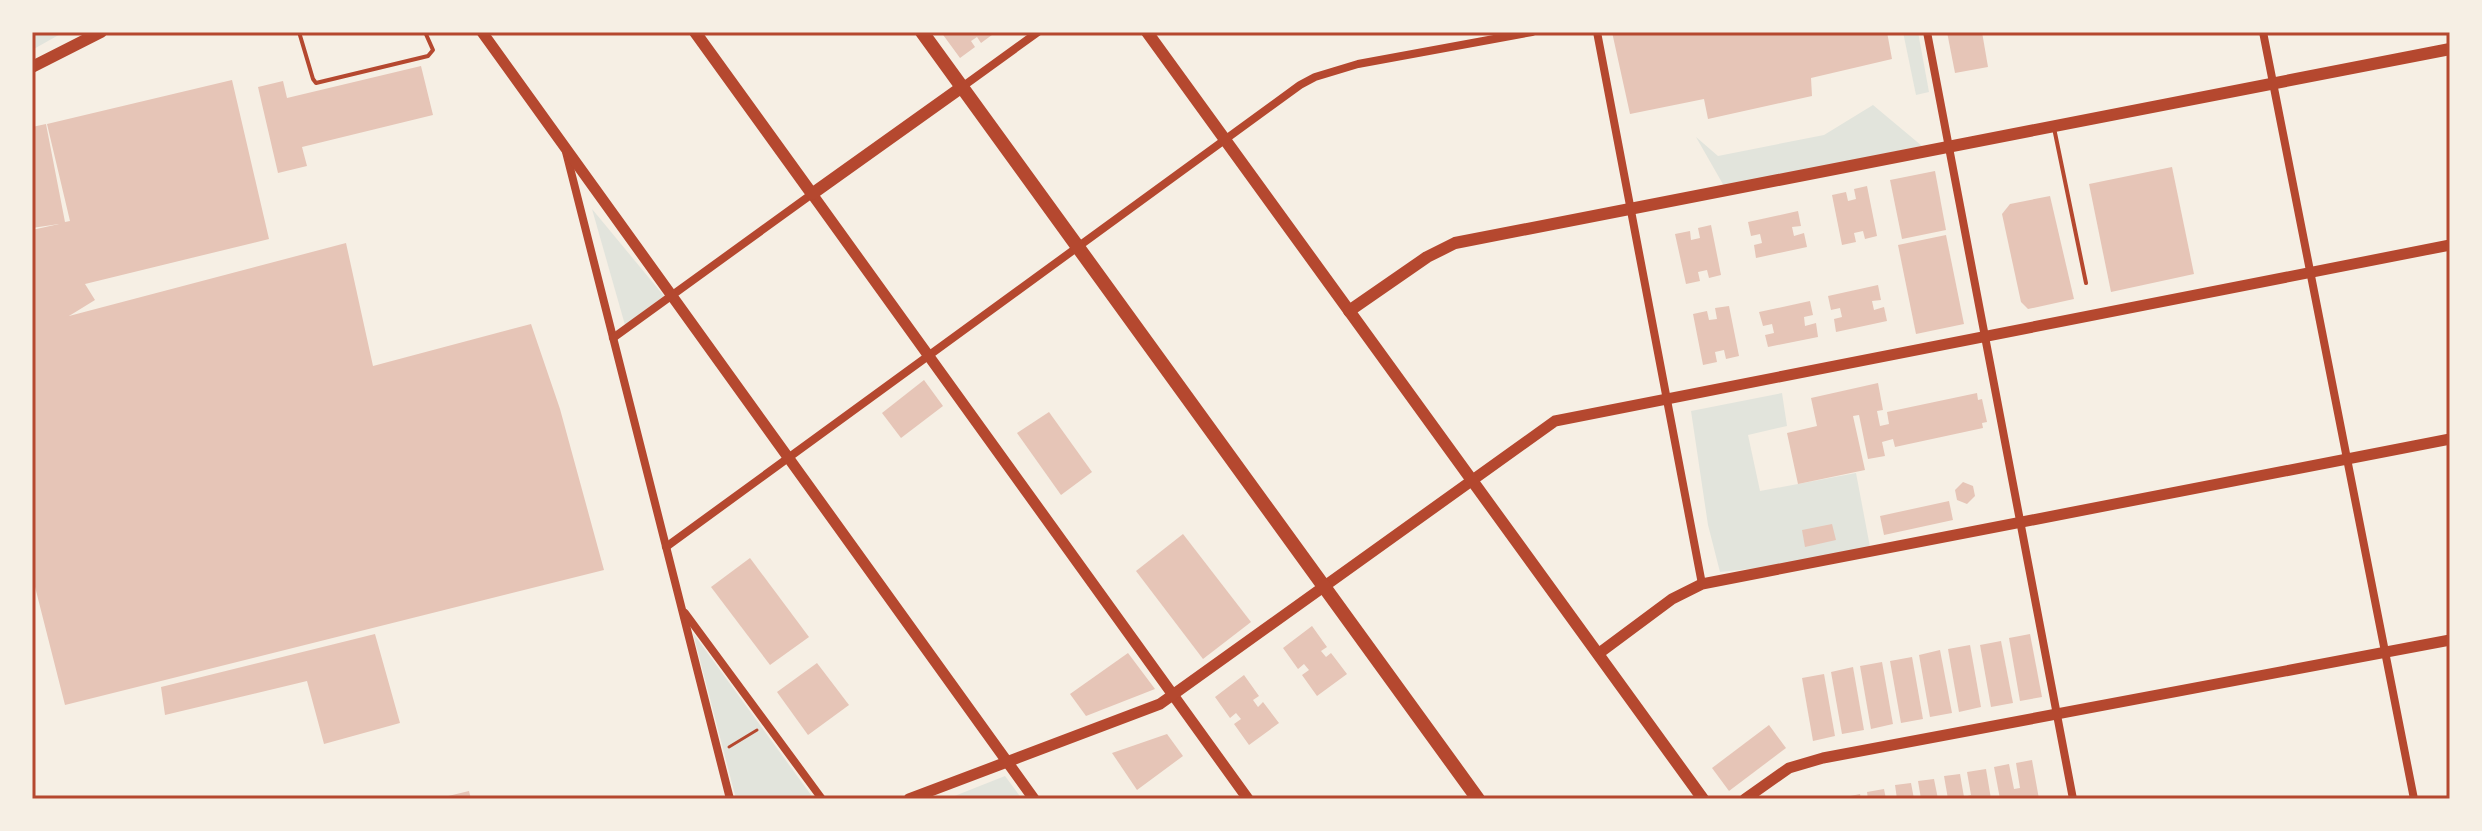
<svg xmlns="http://www.w3.org/2000/svg" width="2482" height="831" font-family="Roboto,sans-serif">
<style>
.green{fill:#e2e4dc}
.building{fill:#e6c5b7}
.lines{fill:none;stroke-linecap:round;stroke-linejoin:round}
.path{stroke:#b5482f;stroke-width:3}
.service{stroke:#b5482f;stroke-width:4}
.minor{stroke:#b5482f;stroke-width:8}
.tertiary{stroke:#b5482f;stroke-width:11}
.secondary{stroke:#b5482f;stroke-width:12}
.primary{stroke:#b5482f;stroke-width:14}
.neatline{fill:none;stroke:#b5482f;stroke-width:3}
</style>
<rect width="100%" height="100%" fill="#f6efe4"/>
<g class="green">
<polygon points="32,32 64,32 32,50"/>
<polygon points="1903,32 1918,32 1929,92 1916,95"/>
<polygon points="1873,105 1922,146 1724,186 1696,137 1718,156 1824,135"/>
<polygon points="592,209 664,296 625,325"/>
<polygon points="1782,393 1787,426 1748,435 1760,491 1856,473 1870,547 1759,568 1720,572 1708,525 1691,411"/>
<polygon points="693,633 814,799 736,799"/>
<polygon points="1005,776 1022,799 947,799"/>
</g>
<g class="building">
<polygon points="941,32 996,32 981,43 977,37 971,41 975,47 960,58"/>
<polygon points="1612,32 1887,32 1892,59 1811,78 1812,96 1708,119 1704,99 1630,114"/>
<polygon points="1947,32 1982,32 1988,67 1955,73"/>
<polygon points="421,66 433,115 302,147 307,166 278,173 258,87 283,81 287,98"/>
<polygon points="232,80 269,239 85,284 95,300 69,316 346,243 373,366 531,324 560,409 604,570 65,705 32,575 32,230 59,224 32,228 32,127 46,124 65,222 70,221 47,124"/>
<polygon points="2172,167 2194,274 2111,292 2089,184"/>
<polygon points="1935,171 1946,230 1902,239 1890,180"/>
<polygon points="1867,186 1877,236 1865,239 1863,231 1854,233 1856,242 1842,245 1832,195 1846,192 1848,201 1856,199 1854,189"/>
<polygon points="2050,196 2074,299 2028,309 2021,302 2002,214 2010,204"/>
<polygon points="1798,211 1801,226 1792,227 1794,236 1804,233 1807,247 1756,258 1754,245 1762,243 1760,234 1751,236 1748,222"/>
<polygon points="1711,225 1721,275 1709,278 1707,270 1698,272 1700,281 1686,284 1675,234 1690,231 1691,240 1700,238 1698,228"/>
<polygon points="1946,235 1964,324 1916,334 1898,245"/>
<polygon points="1878,285 1881,300 1872,301 1874,310 1884,307 1887,321 1836,332 1834,319 1842,317 1840,308 1831,310 1828,296"/>
<polygon points="1810,301 1813,315 1804,317 1805,326 1816,323 1818,337 1768,347 1765,335 1774,333 1772,324 1763,326 1759,312"/>
<polygon points="1729,306 1739,356 1726,359 1724,350 1715,352 1717,362 1703,365 1693,314 1707,311 1709,320 1717,319 1715,308"/>
<polygon points="924,380 943,406 901,438 882,413"/>
<polygon points="1878,383 1883,410 1877,411 1880,426 1889,424 1887,412 1977,393 1978,400 1982,399 1987,422 1982,423 1983,428 1895,447 1893,439 1882,442 1885,456 1868,459 1859,415 1853,416 1865,470 1798,484 1787,433 1817,426 1811,398"/>
<polygon points="1049,412 1092,472 1061,495 1017,433"/>
<polygon points="1963,482 1973,486 1975,496 1967,504 1957,500 1955,490"/>
<polygon points="1949,501 1953,520 1884,535 1880,516"/>
<polygon points="1832,524 1836,540 1805,547 1802,530"/>
<polygon points="1183,534 1251,622 1203,659 1136,571"/>
<polygon points="750,558 809,637 770,665 711,587"/>
<polygon points="1312,626 1327,647 1321,651 1326,657 1331,653 1347,674 1317,696 1302,675 1309,670 1304,664 1298,669 1283,648"/>
<polygon points="375,634 400,723 324,744 307,681 165,715 161,687"/>
<polygon points="2030,634 2042,697 2020,701 2009,638"/>
<polygon points="2001,641 2013,703 1991,707 1980,645"/>
<polygon points="1970,645 1981,707 1959,712 1948,649"/>
<polygon points="1940,650 1952,713 1930,717 1919,655"/>
<polygon points="1128,653 1155,689 1086,716 1070,694"/>
<polygon points="1912,657 1923,719 1901,723 1890,661"/>
<polygon points="1882,662 1893,724 1871,729 1860,666"/>
<polygon points="817,663 849,705 808,735 777,692"/>
<polygon points="1853,667 1864,730 1842,734 1831,672"/>
<polygon points="1824,674 1835,736 1813,741 1802,678"/>
<polygon points="1244,675 1259,696 1253,700 1258,707 1263,702 1279,723 1249,745 1234,724 1241,719 1236,713 1230,718 1215,697"/>
<polygon points="1769,725 1786,748 1729,791 1712,768"/>
<polygon points="1167,734 1183,756 1137,790 1112,753"/>
<polygon points="2032,760 2039,799 2000,799 1994,767 2009,764 2014,789 2020,788 2016,763"/>
<polygon points="1986,769 1991,799 1948,799 1944,776 1960,774 1964,797 1971,795 1967,772"/>
<polygon points="1934,779 1938,799 1921,799 1918,781"/>
<polygon points="1911,783 1914,799 1897,799 1895,785"/>
<polygon points="1884,789 1886,799 1868,799 1867,792"/>
<polygon points="469,791 471,799 440,799 440,798"/>
<polygon points="1860,794 1861,799 1841,799 1841,798"/>
</g>
<g class="lines">
<polyline class="path" points="729,747 757,730"/>
<g class="service">
<polyline points="299,32 313,79 316,83 428,56 433,50 425,32"/>
<polyline points="2054,128 2086,283"/>
</g>
<g class="minor">
<polyline points="1597,32 1702,584"/>
<polyline points="1927,32 2073,799"/>
<polyline points="2263,32 2414,799"/>
<polyline points="962,87 1038,32"/>
<polyline points="566,152 730,799"/>
<polyline points="613,338 812,194"/>
<polyline points="666,547 1300,85 1315,77 1358,64 1532,32"/>
<polyline points="685,613 822,799"/>
</g>
<g class="tertiary">
<polyline points="482,32 1034,799"/>
<polyline points="812,194 1248,799"/>
<polyline points="1598,654 1672,599 1702,584 2450,439"/>
<polyline points="909,799 1160,704 1555,421 2450,245"/>
<polyline points="1745,799 1789,768 1823,758 2450,640"/>
</g>
<g class="secondary">
<polyline points="695,32 812,194 962,87"/>
<polyline points="1147,32 1703,799"/>
<polyline points="32,67 101,32"/>
<polyline points="1349,311 1427,257 1455,243 2450,49"/>
</g>
<polyline class="primary" points="922,32 1478,799"/>
</g>
<rect width="2482" height="831" fill="none" stroke="#f6efe4" stroke-width="68"/>
<rect x="34" y="34" width="2414" height="763" class="neatline"/>
</svg>
